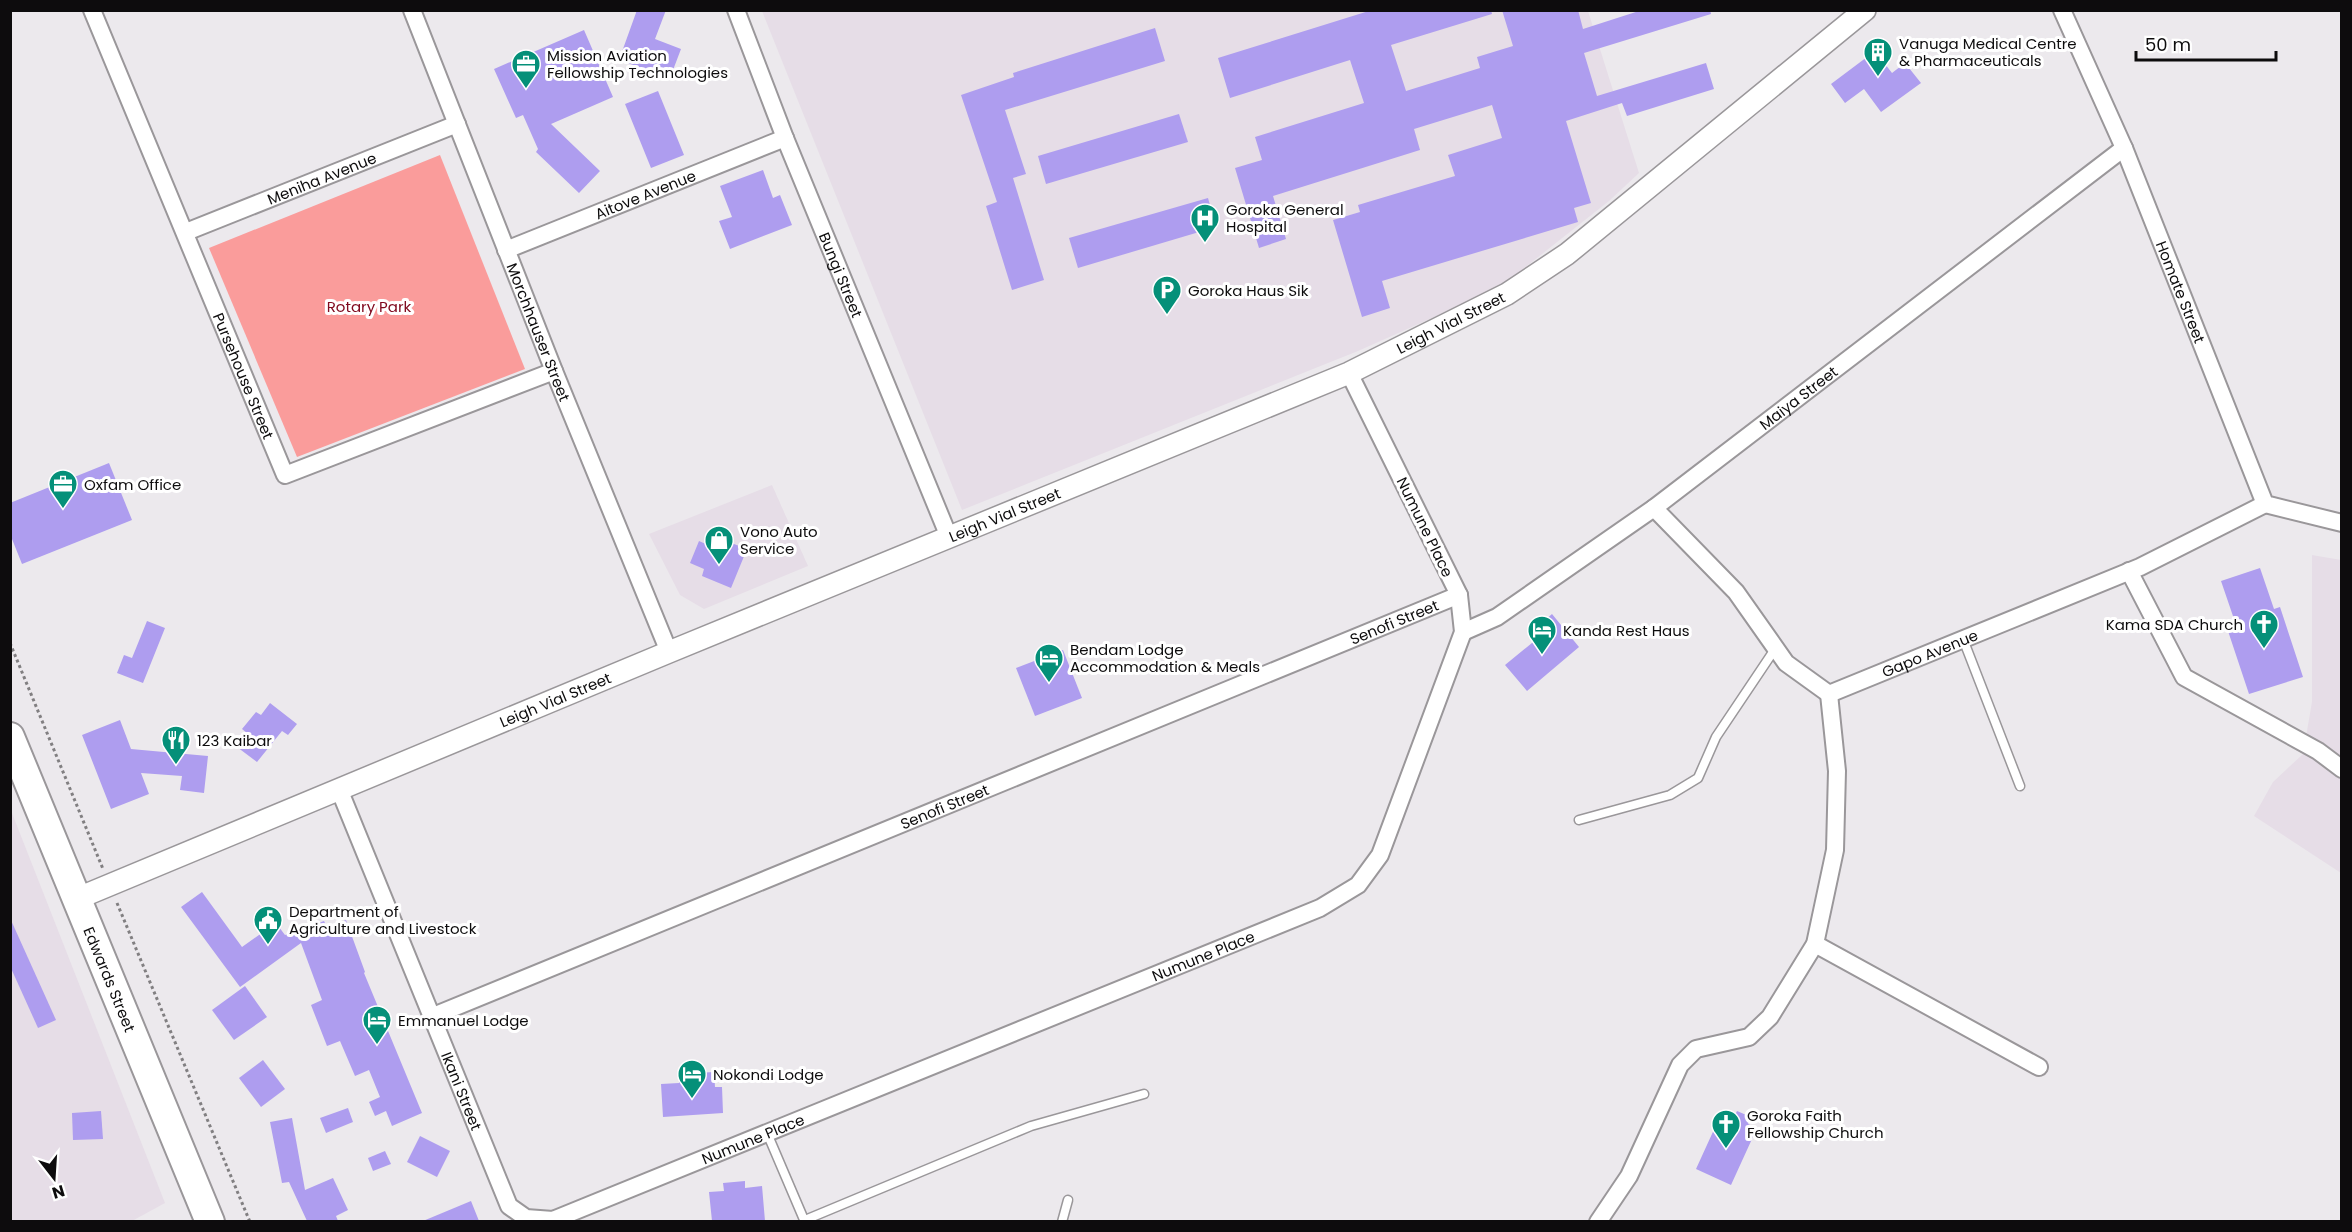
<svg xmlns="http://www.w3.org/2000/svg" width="2352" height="1232" font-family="Poppins,sans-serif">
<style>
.built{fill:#e6dde7}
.green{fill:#fa9c9b}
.building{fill:#ae9def}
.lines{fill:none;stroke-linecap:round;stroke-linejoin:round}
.service-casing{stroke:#9a979a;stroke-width:11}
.minor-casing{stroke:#9a979a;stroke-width:20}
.tertiary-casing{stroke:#9a979a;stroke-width:24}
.trunk-casing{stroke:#9a979a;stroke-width:32}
.path{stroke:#817f81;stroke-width:3;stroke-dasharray:3 3;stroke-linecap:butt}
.service{stroke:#fff;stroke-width:8}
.minor{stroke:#fff;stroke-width:16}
.tertiary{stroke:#fff;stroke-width:21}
.trunk{stroke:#fff;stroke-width:28}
.labels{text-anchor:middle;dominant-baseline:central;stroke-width:6;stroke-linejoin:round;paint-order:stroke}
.poi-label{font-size:15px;fill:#0d0c0d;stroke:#fff;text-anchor:start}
.street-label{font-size:15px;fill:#0d0c0d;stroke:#fff}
.park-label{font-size:15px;fill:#810b20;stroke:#fff}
</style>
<rect width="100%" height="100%" fill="#ece9ed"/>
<g class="built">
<polygon points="762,11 1588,11 1639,173 1609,201 1499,288 1358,351 962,510"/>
<polygon points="772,485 808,566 704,609 680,595 649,534"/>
<polygon points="2312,555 2341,560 2341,873 2254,816 2273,782 2303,754 2312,702"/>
<polygon points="10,808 165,1203 132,1221 11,1221"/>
</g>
<polygon class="green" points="440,155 525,369 297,457 209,248"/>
<g class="building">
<polygon points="637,10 666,10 655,39 681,49 670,78 619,60"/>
<polygon points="1372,10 1491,10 1492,14 1391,45 1406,91 1480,68 1477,57 1513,46 1502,10 1578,10 1583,29 1642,10 1710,10 1711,14 1584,53 1597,96 1706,63 1714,89 1627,116 1622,103 1566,121 1591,203 1574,208 1578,222 1382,281 1390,308 1362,317 1333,220 1360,212 1358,205 1455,176 1448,155 1502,138 1492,105 1414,129 1420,150 1273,196 1286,239 1259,248 1235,168 1262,160 1255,137 1364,103 1350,60 1230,98 1218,58"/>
<polygon points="1155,28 1165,61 1005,110 1026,174 1013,178 1044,280 1012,290 986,206 997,202 961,95 1014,77 1013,73"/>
<polygon points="584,30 613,97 551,124 600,171 579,193 536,152 538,149 523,115 516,118 494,69"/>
<polygon points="1875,51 1892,73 1905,63 1921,83 1881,112 1864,89 1845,103 1831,84"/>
<polygon points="658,91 684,155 651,168 625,104"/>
<polygon points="1179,114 1188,142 1046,184 1038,156"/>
<polygon points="763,170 773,198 780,195 792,225 730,249 719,221 732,217 720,186"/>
<polygon points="1208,198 1216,227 1078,268 1069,238"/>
<polygon points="109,463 132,520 22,564 10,534 10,503"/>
<polygon points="721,539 747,549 731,588 702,576 704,569 690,563 699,541 717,549"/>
<polygon points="2260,568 2274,609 2280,607 2303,677 2249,694 2225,622 2234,619 2221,581"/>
<polygon points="1552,614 1579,647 1527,691 1505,665 1543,634 1537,627"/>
<polygon points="147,621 165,628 143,683 117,673 124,655 132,658"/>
<polygon points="1063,650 1082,698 1035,716 1016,668"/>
<polygon points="270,703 297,724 288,735 282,731 257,762 237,747 247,733 242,729 256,712 261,715"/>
<polygon points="120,720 131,749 208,756 204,793 180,790 182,776 141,773 149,794 111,809 82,735"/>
<polygon points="202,892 242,947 276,923 285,935 324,921 326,925 323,929 346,920 365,972 364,973 422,1113 392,1126 386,1111 375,1116 369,1102 380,1097 369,1070 355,1076 340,1041 327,1046 311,1005 322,1000 301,943 240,987 181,907"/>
<polygon points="10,918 56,1020 38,1028 10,966"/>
<polygon points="245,986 267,1017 234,1040 212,1010"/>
<polygon points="263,1060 285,1089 261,1107 239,1078"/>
<polygon points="714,1072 715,1087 722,1087 723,1113 663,1117 661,1084 679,1083 679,1074"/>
<polygon points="348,1108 353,1122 326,1133 320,1118"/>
<polygon points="101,1111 103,1139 73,1140 72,1113"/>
<polygon points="1737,1111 1751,1117 1748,1124 1757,1128 1731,1185 1696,1169 1722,1112 1734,1117"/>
<polygon points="292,1118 305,1190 333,1178 348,1210 336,1216 338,1221 307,1221 289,1182 282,1183 270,1122"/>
<polygon points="420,1136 450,1151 437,1177 407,1162"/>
<polygon points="385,1151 391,1164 373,1171 368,1158"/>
<polygon points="745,1181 745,1188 762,1186 765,1221 712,1221 709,1192 724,1191 723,1183"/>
<polygon points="471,1201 479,1221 423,1221"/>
</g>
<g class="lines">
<g class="service-casing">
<g id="service">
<polyline points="1963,639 2020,786"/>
<polyline points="1579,820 1670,795 1698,778 1716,737 1775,649"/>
<polyline points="767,1133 805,1222"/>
<polyline points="805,1220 1031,1126 1144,1094"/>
<polyline points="1062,1222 1068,1200"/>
</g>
</g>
<g class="minor-casing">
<g id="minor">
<path id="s1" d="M92 10 285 475 554 371"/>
<path id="s2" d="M412 10 554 371 669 652"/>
<path id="s3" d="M736 10 785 138 949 537"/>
<path id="s4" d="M2062 10 2124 148 2265 504 2342 523"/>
<path id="s5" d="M186 232 457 124"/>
<path id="s6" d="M506 250 785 138"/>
<path id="s7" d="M1654 508 1736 592 1786 663 1829 694 2140 567 2265 504"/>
<polyline points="2129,571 2184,677 2318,751 2342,769"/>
<path id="s8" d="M1463 632 1497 617 1654 508 2124 148"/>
<path id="s9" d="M339 789 509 1206 526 1218 553 1220 1320 908 1358 885 1380 855 1463 632 1459 595 1349 373"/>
<polyline points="1815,944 2039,1067"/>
<path id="s10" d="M431 1017 1459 595"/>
<polyline points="1598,1222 1629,1176 1680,1065 1696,1049 1749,1037 1770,1017 1815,944 1835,850 1837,771 1829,694"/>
</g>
</g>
<g class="tertiary-casing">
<g id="tertiary">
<path id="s11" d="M76 899 669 652 1349 373 1507 294 1567 254 1865 10"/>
</g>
</g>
<g class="trunk-casing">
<g id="trunk">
<path id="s12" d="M10 737 210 1222"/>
</g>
</g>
<g class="path">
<polyline points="10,643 103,869"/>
<polyline points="117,903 250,1222"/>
</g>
<use href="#service" class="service"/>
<use href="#minor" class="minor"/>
<use href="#tertiary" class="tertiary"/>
<use href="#trunk" class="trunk"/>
</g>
<defs>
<g id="building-pin" transform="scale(1.5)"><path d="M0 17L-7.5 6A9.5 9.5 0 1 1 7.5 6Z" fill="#059079" stroke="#fff"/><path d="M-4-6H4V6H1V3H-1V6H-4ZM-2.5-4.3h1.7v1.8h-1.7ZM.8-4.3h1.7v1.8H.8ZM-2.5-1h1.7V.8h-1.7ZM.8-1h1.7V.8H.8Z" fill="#fff"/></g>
<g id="office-pin" transform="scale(1.5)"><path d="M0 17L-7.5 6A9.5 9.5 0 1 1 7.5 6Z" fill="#059079" stroke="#fff"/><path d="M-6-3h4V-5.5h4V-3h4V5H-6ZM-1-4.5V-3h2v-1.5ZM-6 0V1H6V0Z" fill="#fff"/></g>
<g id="hospital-pin" transform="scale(1.5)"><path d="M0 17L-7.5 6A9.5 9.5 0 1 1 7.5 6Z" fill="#059079" stroke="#fff"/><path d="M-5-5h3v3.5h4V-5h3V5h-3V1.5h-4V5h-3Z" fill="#fff"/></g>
<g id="parking-pin" transform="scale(1.5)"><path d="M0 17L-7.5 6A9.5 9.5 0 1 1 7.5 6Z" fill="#059079" stroke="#fff"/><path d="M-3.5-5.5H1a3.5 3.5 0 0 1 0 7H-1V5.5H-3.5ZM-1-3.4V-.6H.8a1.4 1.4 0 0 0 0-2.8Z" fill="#fff"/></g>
<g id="shop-pin" transform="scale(1.5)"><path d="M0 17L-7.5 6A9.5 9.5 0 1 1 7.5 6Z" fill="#059079" stroke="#fff"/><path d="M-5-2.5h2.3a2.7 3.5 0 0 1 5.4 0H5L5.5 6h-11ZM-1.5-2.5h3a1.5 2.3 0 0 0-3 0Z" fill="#fff"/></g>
<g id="church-pin" transform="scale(1.5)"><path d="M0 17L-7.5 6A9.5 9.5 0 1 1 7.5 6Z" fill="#059079" stroke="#fff"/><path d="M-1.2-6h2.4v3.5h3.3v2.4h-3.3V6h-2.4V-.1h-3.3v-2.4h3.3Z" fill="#fff"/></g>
<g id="hotel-pin" transform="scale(1.5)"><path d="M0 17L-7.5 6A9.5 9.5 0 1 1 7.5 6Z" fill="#059079" stroke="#fff"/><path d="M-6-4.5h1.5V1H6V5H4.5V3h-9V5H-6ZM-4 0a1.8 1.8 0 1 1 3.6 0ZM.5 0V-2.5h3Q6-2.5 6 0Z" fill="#fff"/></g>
<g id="restaurant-pin" transform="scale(1.5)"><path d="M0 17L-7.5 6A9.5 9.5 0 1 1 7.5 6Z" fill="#059079" stroke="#fff"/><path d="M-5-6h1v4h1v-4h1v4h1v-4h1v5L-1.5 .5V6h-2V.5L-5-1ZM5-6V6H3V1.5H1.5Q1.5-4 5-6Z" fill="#fff"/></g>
<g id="civic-pin" transform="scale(1.5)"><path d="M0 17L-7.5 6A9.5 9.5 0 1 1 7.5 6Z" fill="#059079" stroke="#fff"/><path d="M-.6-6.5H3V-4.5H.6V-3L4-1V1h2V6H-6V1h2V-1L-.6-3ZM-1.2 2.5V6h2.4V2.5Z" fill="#fff"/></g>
</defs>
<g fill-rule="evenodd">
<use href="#building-pin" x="1878" y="52"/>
<use href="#office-pin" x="526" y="64"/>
<use href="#hospital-pin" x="1205" y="218"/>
<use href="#parking-pin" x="1167" y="290"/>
<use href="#office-pin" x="63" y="484"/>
<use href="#shop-pin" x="719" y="540"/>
<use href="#church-pin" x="2264" y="624"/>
<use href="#hotel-pin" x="1542" y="630"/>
<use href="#hotel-pin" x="1049" y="658"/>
<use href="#restaurant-pin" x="176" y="740"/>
<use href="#civic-pin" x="268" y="920"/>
<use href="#hotel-pin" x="377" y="1020"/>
<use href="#hotel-pin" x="692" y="1074"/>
<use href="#church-pin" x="1726" y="1124"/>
</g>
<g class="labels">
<g class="poi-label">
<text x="1899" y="43">Vanuga Medical Centre<tspan x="1899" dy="17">&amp; Pharmaceuticals</tspan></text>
<text x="547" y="55">Mission Aviation<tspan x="547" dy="17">Fellowship Technologies</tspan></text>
<text x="1226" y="209">Goroka General<tspan x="1226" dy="17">Hospital</tspan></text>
<text x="1188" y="290">Goroka Haus Sik</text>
<text x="84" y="484">Oxfam Office</text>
<text x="740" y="531">Vono Auto<tspan x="740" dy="17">Service</tspan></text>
<text x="2243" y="624" text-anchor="end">Kama SDA Church</text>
<text x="1563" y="630">Kanda Rest Haus</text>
<text x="1070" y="649">Bendam Lodge<tspan x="1070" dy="17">Accommodation &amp; Meals</tspan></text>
<text x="197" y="740">123 Kaibar</text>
<text x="289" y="911">Department of<tspan x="289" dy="17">Agriculture and Livestock</tspan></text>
<text x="398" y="1020">Emmanuel Lodge</text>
<text x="713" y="1074">Nokondi Lodge</text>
<text x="1747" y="1115">Goroka Faith<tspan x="1747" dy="17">Fellowship Church</tspan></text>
</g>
<g class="street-label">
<text stroke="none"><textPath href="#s5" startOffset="146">Meniha Avenue</textPath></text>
<text stroke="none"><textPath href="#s6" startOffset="150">Aitove Avenue</textPath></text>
<text stroke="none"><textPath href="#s3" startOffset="285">Bungi Street</textPath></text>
<text stroke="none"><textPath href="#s4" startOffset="306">Homate Street</textPath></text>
<text stroke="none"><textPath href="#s11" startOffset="1491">Leigh Vial Street</textPath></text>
<text stroke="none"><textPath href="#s2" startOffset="346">Morchhauser Street</textPath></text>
<text stroke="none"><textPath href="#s1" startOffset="396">Pursehouse Street</textPath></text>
<text stroke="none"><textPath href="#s8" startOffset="410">Maiya Street</textPath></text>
<text stroke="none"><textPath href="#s11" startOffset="1005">Leigh Vial Street</textPath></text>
<text transform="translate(1425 527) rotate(64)">Numune Place</text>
<text stroke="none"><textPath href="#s10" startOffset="1041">Senofi Street</textPath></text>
<text stroke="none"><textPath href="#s7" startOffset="366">Gapo Avenue</textPath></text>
<text stroke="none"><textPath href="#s11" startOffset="519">Leigh Vial Street</textPath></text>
<text stroke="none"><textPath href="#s10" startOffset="555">Senofi Street</textPath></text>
<text stroke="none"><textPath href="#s9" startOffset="1200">Numune Place</textPath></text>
<text stroke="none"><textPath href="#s12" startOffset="262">Edwards Street</textPath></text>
<text stroke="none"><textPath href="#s9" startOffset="326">Ikani Street</textPath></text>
<text stroke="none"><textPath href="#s9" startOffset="714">Numune Place</textPath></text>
</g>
<g class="park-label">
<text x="369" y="306">Rotary Park</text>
</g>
</g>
<rect width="2352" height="1232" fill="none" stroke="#0d0c0d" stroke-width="24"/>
<g transform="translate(54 1178) rotate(163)" stroke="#ffffff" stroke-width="4.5" paint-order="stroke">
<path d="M0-4.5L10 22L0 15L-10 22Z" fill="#0d0c0d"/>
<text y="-9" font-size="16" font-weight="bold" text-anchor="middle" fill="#0d0c0d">N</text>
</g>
<path d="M2136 51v9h140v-9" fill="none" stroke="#0d0c0d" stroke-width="3"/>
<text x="2145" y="51" font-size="18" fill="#0d0c0d" stroke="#ffffff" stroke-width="4.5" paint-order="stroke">50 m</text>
</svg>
